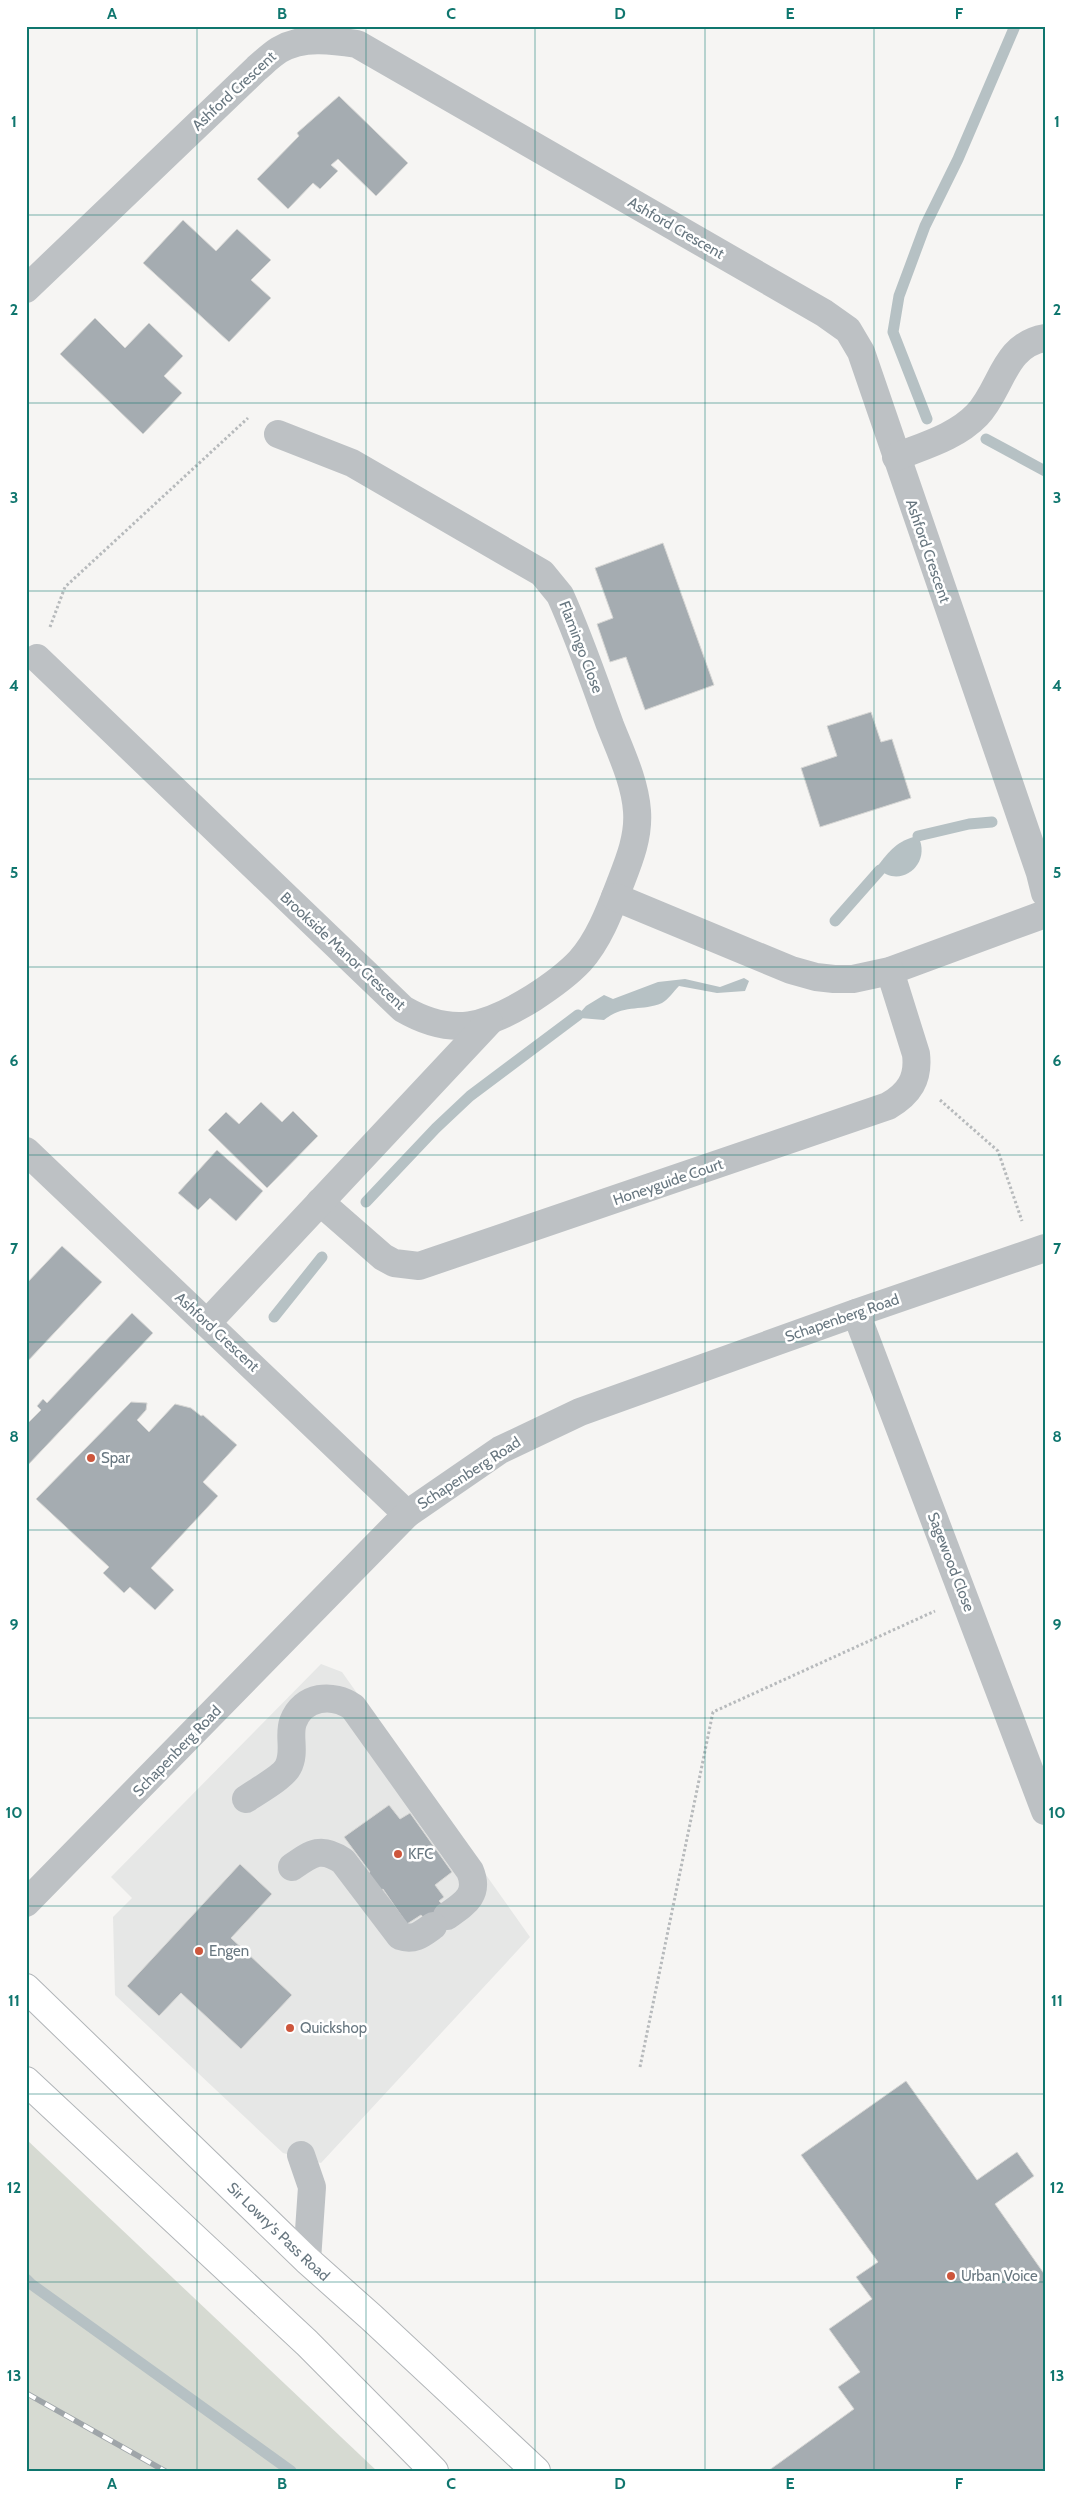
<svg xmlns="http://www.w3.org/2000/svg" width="1071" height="2497" font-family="Cabin,sans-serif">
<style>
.built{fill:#e6e7e6}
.green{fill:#d6dad2}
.water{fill:#b6c1c4}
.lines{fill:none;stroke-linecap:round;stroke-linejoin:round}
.stream{stroke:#b6c1c4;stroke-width:11}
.building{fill:#a5acb1;stroke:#d7d7d5}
.major-casing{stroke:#b1b5b8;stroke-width:30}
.path{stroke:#b7babc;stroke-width:3;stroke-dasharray:2.5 2.5;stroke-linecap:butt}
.minor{stroke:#bdc1c4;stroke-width:28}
.major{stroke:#fff;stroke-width:28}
.rail-casing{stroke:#9fa5a9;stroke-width:5.5}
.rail{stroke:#fff;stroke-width:4;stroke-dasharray:11;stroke-linecap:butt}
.grid{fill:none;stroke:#0f766e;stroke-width:1;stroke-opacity:0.55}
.poi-dot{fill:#cd563c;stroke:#fff;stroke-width:2}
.labels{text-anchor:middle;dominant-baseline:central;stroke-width:5;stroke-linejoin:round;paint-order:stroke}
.street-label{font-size:15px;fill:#687780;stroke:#fff}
.poi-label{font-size:15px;fill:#687780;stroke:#fff;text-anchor:start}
.neatline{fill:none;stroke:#0f766e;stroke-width:2}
.grid-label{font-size:16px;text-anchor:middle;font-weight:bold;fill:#0f766e}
</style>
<rect width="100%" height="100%" fill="#f6f5f3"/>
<polygon class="built" points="321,1664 342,1672 530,1937 321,2163 283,2153 115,1995 113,1917 132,1898 111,1877"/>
<polygon class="green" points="26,2139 377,2471 26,2471"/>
<g class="water">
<path d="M918 836C933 865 898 891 877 867 889 851 898 840 918 836Z"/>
<path d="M744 978 749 981 745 991 717 993 679 986C674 991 668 1000 662 1003 641 1012 626 1003 604 1020L580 1018 578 1015 586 1006 604 995 613 999 658 982 685 979 720 987Z"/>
</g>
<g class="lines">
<g class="stream">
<polyline points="927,419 893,332 899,296 925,226 958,159 1015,26"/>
<polyline points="986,439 1045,471"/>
<polyline points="918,836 969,824 992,822"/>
<polyline points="835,921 880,870"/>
<polyline points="366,1202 436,1128 470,1096 578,1015"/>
<polyline points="274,1317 322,1257"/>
<polyline points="26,2279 31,2284 291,2471"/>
</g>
</g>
<g class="building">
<polygon points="339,96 408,163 376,196 338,159 331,165 338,171 320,189 313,183 288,209 257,179 299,136 297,133"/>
<polygon points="183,220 216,251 237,229 271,260 251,280 271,298 229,342 143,263"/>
<polygon points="95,318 125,348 149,323 183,356 164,376 182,393 143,434 60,354"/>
<polygon points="663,543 714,685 645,710 626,657 610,662 597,624 613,618 595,568"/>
<polygon points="871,712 881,742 892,739 911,798 820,827 801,768 837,756 827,726"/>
<polygon points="261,1102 282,1122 293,1111 318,1136 267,1188 208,1130 226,1112 239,1124"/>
<polygon points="217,1150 263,1191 236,1221 210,1198 198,1210 178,1193"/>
<polygon points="62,1246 102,1282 26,1363 26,1284"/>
<polygon points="132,1313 153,1333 26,1467 26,1421 28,1423 41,1410 37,1406 43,1399 47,1403"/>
<polygon points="131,1402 147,1403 146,1410 137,1420 149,1432 175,1404 191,1408 201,1416 203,1415 237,1445 203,1482 218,1496 151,1568 174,1590 155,1610 130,1587 124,1593 103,1573 109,1567 36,1499"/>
<polygon points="389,1805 400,1819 410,1813 452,1872 435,1885 444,1897 439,1901 444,1906 433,1926 421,1915 407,1924 383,1889 377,1893 365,1876 370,1872 344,1837"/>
<polygon points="240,1864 272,1894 231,1938 292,1995 241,2049 181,1993 159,2016 127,1986"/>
<polygon points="906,2081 977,2180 1017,2152 1034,2176 995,2204 1045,2275 1045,2471 768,2471 854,2409 838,2387 860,2372 829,2329 872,2299 856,2277 878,2262 801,2155"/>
</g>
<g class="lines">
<g class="major-casing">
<g id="major">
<path id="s1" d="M26 1988 307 2260 371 2317 536 2471"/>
<polyline points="26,2081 307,2343 434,2471"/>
</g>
</g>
<g class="path">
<polyline points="50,627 65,587 248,418"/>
<polyline points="940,1100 998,1151 1022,1221"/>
<polyline points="640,2067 713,1712 935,1611"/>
</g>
<g class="minor">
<path d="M26 289 257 68C264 62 271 55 279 50 302 36 332 40 357 44L824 313 848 330 861 352 1040 873 1045 893"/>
<path d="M896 457C923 446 956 437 977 415 1002 389 1003 345 1045 338"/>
<path d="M37 658 403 1009C453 1038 486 1027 533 998 550 987 566 976 580 961 599 940 610 910 620 884 629 861 639 837 637 811 635 782 621 753 610 725 594 681 579 637 560 595L542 573 352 463 278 434"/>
<polyline points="615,897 791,970 816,977 834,979 853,979 890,971 1045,914"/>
<polyline points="26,1151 407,1514"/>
<path d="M320 1202 383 1257 394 1263 419 1266 888 1106C909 1094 919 1079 916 1054L890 971"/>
<polyline points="856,1313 1045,1811"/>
<polyline points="207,1323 489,1022"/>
<path d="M246 1799C256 1792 283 1777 288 1767 296 1752 288 1736 293 1722 303 1695 333 1693 353 1707L470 1871C480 1895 464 1904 447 1916"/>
<path d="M292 1867C312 1853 321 1846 343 1861L400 1936C414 1941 422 1934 433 1926"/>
<polyline points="26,1903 407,1514 500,1450 580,1412 856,1313 1045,1248"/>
<polyline points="301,2155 312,2187 307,2260"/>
</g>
<use href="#major" class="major"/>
<g class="rail-casing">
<polyline id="rail" points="26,2393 165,2471"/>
</g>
<use href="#rail" class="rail"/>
</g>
<path class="grid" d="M197 26V2471M366 26V2471M535 26V2471M705 26V2471M874 26V2471M26 215H1045M26 403H1045M26 591H1045M26 779H1045M26 967H1045M26 1155H1045M26 1342H1045M26 1530H1045M26 1718H1045M26 1906H1045M26 2094H1045M26 2282H1045"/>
<g class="poi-dot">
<circle cx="91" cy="1458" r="5"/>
<circle cx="398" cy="1854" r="5"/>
<circle cx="199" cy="1951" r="5"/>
<circle cx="290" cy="2028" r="5"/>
<circle cx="951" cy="2276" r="5"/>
</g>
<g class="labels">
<g class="street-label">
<text transform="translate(234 91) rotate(-43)">Ashford Crescent</text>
<text transform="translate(676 228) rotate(30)">Ashford Crescent</text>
<text transform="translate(928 551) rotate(71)">Ashford Crescent</text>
<text transform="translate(581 647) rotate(69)">Flamingo Close</text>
<text transform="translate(343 951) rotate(43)">Brookside Manor Crescent</text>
<text transform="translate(668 1182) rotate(-19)">Honeyguide Court</text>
<text transform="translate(842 1318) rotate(-19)">Schapenberg Road</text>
<text transform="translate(217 1332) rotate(43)">Ashford Crescent</text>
<text transform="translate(469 1473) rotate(-33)">Schapenberg Road</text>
<text transform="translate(951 1562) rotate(69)">Sagewood Close</text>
<text transform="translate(177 1751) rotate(-46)">Schapenberg Road</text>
<text stroke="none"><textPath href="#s1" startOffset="351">Sir Lowry's Pass Road</textPath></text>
</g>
<g class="poi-label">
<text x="101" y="1458">Spar</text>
<text x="408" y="1854">KFC</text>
<text x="209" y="1951">Engen</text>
<text x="300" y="2028">Quickshop</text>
<text x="961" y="2276">Urban Voice</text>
</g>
</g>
<rect width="1071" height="2497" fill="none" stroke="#ffffff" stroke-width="55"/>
<rect x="28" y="28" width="1016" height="2442" class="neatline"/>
<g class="grid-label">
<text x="112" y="19">A</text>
<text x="282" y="19">B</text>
<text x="451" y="19">C</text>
<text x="620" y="19">D</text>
<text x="790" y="19">E</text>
<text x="959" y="19">F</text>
<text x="14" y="127">1</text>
<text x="1057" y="127">1</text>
<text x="14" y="315">2</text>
<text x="1057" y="315">2</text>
<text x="14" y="503">3</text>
<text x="1057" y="503">3</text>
<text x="14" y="691">4</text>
<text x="1057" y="691">4</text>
<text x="14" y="878">5</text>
<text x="1057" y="878">5</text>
<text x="14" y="1066">6</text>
<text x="1057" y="1066">6</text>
<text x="14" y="1254">7</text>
<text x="1057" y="1254">7</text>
<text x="14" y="1442">8</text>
<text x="1057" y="1442">8</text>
<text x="14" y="1630">9</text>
<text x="1057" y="1630">9</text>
<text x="14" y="1818">10</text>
<text x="1057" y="1818">10</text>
<text x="14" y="2006">11</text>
<text x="1057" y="2006">11</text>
<text x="14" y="2193">12</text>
<text x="1057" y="2193">12</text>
<text x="14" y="2381">13</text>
<text x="1057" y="2381">13</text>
<text x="112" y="2489">A</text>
<text x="282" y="2489">B</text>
<text x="451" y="2489">C</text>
<text x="620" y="2489">D</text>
<text x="790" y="2489">E</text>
<text x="959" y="2489">F</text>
</g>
</svg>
